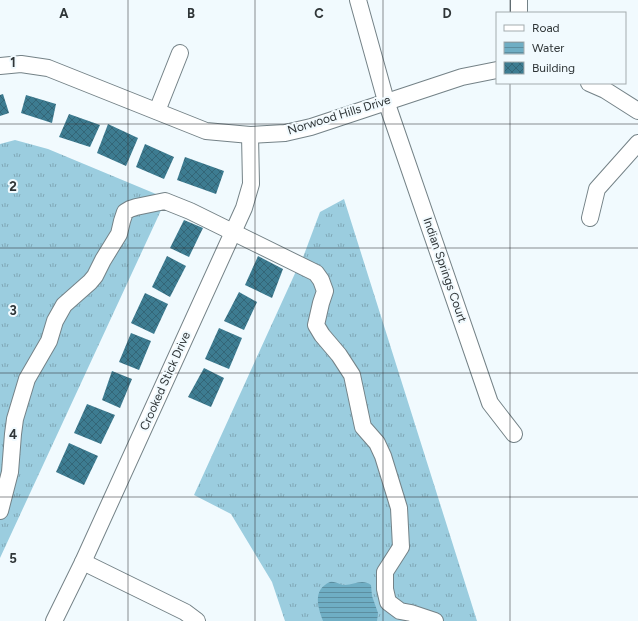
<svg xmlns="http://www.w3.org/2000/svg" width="638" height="621" font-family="Figtree,sans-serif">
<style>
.grass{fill:url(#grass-tufts)}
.water{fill:url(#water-rules)}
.building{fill:url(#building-cross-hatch)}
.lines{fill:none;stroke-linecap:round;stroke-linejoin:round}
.minor-casing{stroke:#748287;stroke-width:18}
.minor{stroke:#fff;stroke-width:16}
.grid{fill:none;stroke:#2f3537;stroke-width:1;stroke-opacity:0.55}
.labels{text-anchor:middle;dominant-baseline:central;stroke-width:4;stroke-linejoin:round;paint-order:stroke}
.street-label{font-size:12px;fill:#2f3537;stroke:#f1fafe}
.grid-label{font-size:13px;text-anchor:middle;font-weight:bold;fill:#2f3537;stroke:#f1fafe;stroke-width:4;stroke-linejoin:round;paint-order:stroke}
</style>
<defs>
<pattern id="grass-tufts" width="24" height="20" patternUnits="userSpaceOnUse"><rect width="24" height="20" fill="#9bcddf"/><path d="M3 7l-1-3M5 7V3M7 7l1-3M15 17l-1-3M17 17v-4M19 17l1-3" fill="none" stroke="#7fa7b6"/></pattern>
<pattern id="water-rules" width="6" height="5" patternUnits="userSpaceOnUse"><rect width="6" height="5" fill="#6faec4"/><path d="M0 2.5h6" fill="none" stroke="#5c8ea0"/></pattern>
<pattern id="building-cross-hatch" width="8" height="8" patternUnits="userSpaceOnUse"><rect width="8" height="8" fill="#3d7c91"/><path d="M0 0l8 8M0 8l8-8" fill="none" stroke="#346677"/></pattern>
</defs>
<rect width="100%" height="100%" fill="#f1fafe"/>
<polygon class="grass" points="15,140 48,149 168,199 302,260 320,212 344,199 477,621 285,621 272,582 231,514 194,495 297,269 163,206 0,558 0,144"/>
<path class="water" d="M330 582C335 581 338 584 343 585 353 586 361 578 371 585L372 596 378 613 377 621H323C318 607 312 590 330 582Z"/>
<g class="building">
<polygon points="3,94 9,113 0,116 0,95"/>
<polygon points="26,95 56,104 52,123 21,113"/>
<polygon points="69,114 100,125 90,147 59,137"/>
<polygon points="108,124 138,138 126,166 97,153"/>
<polygon points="145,144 174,157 164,179 136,167"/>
<polygon points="185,157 224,171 216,194 177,180"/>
<polygon points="184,220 203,228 189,257 170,248"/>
<polygon points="167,256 186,266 170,297 152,287"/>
<polygon points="258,256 283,269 272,298 245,285"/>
<polygon points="239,292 257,302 244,330 224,321"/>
<polygon points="145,293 168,304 154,334 131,323"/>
<polygon points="219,328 242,338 229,369 205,359"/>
<polygon points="131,333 151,341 139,370 119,362"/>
<polygon points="204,368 224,378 211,407 188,397"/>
<polygon points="112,371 132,379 120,408 102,400"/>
<polygon points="87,404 115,415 101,444 74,433"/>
<polygon points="69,443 98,456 84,485 56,472"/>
</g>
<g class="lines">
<g class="minor-casing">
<g id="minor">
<polyline points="358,0 386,101 490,403 514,434"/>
<polyline points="519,0 519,13"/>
<polyline points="0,66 21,64 48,68 206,131 250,135 285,133 311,127 462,77 497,70"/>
<polyline points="589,83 605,90 638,111"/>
<polyline points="157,111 180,53"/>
<polyline points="590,218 597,189 638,143"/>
<polyline points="0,511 10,472 13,434 15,419 27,379 49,341 55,321 64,305 90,282 95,276 103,260 119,234 122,221 125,212 130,209 136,207 165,201 190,211 316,273 321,280 325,291 321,303 316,325 322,335 339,355 352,375 363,427 377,443 383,456 399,508 401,547 385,572 385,589 388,602 400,611 411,613 435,621"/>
<polyline points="83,562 185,612 197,621"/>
<polyline points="54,621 83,562 244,208 251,184 250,135"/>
</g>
</g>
<use href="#minor" class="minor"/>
</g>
<path class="grid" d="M128 0V621M255 0V621M383 0V621M510 0V13M510 83V621M0 124H638M0 248H638M0 373H638M0 497H638"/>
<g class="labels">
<g class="street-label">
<text transform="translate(339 115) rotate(-17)">Norwood Hills Drive</text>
<text transform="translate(445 270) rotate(71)">Indian Springs Court</text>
<text transform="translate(165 381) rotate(-66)">Crooked Stick Drive</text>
</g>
</g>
<g class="grid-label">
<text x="64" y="18">A</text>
<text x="191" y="18">B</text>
<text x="319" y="18">C</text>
<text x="447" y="18">D</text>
<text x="13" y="67">1</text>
<text x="13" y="191">2</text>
<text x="13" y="315">3</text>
<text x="13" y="439">4</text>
<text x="13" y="563">5</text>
</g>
<rect x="496" y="12" width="130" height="72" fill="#f1fafe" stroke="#a3abae"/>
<rect x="504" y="25" width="20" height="6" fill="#ffffff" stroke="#a3abae"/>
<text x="532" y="32" font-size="12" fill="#2f3537">Road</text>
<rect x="504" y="42" width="20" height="12" fill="url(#water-rules)" stroke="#a3abae"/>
<text x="532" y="52" font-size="12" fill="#2f3537">Water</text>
<rect x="504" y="62" width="20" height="12" fill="url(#building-cross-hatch)" stroke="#a3abae"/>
<text x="532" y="72" font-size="12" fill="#2f3537">Building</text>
</svg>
